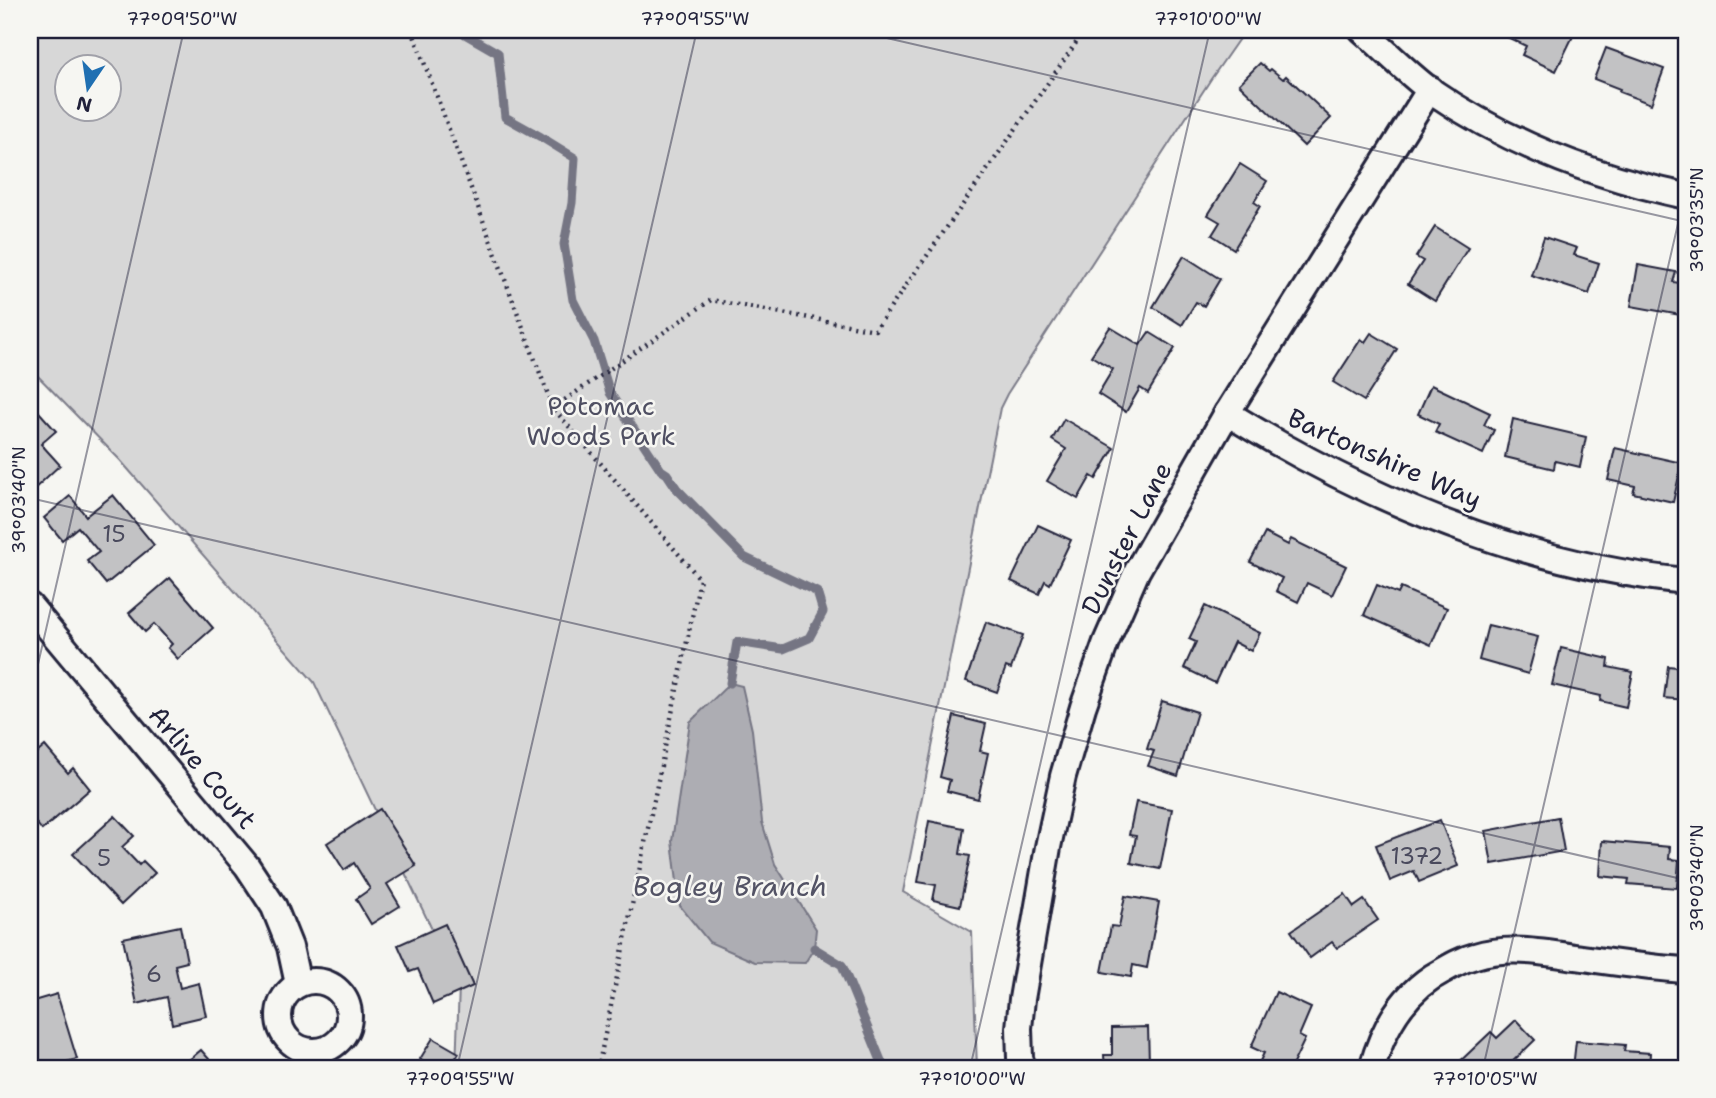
<svg xmlns="http://www.w3.org/2000/svg" width="1716" height="1098" font-family="'Shantell Sans',sans-serif">
<style>
.green{fill:#d7d7d7;stroke:#7c7c89;stroke-width:2;fill-rule:evenodd}
.water{fill:#adadb3;stroke:#757583;stroke-width:2}
.lines{fill:none;stroke-linecap:round;stroke-linejoin:round}
.stream{stroke:#757583;stroke-width:9}
.building{fill:#c2c2c4;stroke:#22223b;stroke-width:2}
.minor-casing{stroke:#22223b;stroke-width:30}
.path{stroke:#22223b;stroke-width:4.5;stroke-dasharray:2 5;stroke-linecap:butt}
.minor{stroke:#f6f6f2;stroke-width:24}
.ticks{fill:none;stroke:#22223b;stroke-width:2;stroke-opacity:0.45}
.labels{text-anchor:middle;dominant-baseline:central;stroke-width:5;stroke-linejoin:round;paint-order:stroke}
.number-label{font-size:23px;fill:#4a4a5d}
.park-label{font-size:26px;fill:#4f4f62;stroke:#f6f6f2}
.street-label{font-size:26px;fill:#22223b;stroke:#f6f6f2}
.water-label{font-size:28px;font-style:italic;fill:#535365;stroke:#f6f6f2}
.neatline{fill:none;stroke:#22223b;stroke-width:2.5}
.ticks-label{font-size:18px;text-anchor:middle;fill:#22223b}
</style>
<rect width="100%" height="100%" fill="#f6f6f2"/>
<filter id="ink" filterUnits="userSpaceOnUse"><feTurbulence type="fractalNoise" baseFrequency=".0143" numOctaves="2"/><feDisplacementMap in="SourceGraphic" scale="14" xChannelSelector="R" yChannelSelector="G"/><feConvolveMatrix kernelMatrix="1 2 1 2 8 2 1 2 1" color-interpolation-filters="sRGB"/></filter>
<g filter="url(#ink)">
<path class="green" d="M30 30H1245L1211 79 1007 394 1000 408 903 892 972 932 977 1068H456L459 986 314 682 120 460 30 368ZM66 66H108V108H66Z"/>
<polygon class="water" points="730,683 742,686 752,730 762,822 775,864 816,929 814,948 805,963 755,962 709,942 680,906 672,841 690,722"/>
<g class="lines">
<g class="stream">
<polyline points="464,30 465,34 498,53 505,117 541,137 575,158 572,203 564,244 573,300 594,341 610,393 661,470 667,474 677,489 744,557 817,592 823,612 809,638 783,649 737,642 730,683"/>
<polyline points="814,948 842,965 884,1068"/>
</g>
</g>
<g class="building">
<polygon points="1506,30 1576,30 1556,71 1522,55 1526,46 1503,35"/>
<polygon points="1606,48 1664,69 1651,104 1619,92 1620,89 1594,79"/>
<polygon points="1260,63 1269,71 1271,69 1283,79 1286,76 1331,118 1304,146 1239,84"/>
<polygon points="1240,164 1267,181 1254,202 1260,206 1234,249 1212,235 1220,222 1208,215"/>
<polygon points="1435,227 1468,248 1435,301 1408,284 1423,261 1416,257"/>
<polygon points="1544,237 1577,248 1574,255 1599,263 1589,294 1531,275"/>
<polygon points="1184,256 1220,279 1204,306 1196,302 1182,325 1153,307"/>
<polygon points="1638,265 1676,272 1673,282 1686,284 1686,316 1631,306"/>
<polygon points="1110,327 1140,345 1149,332 1175,348 1148,393 1140,388 1126,412 1098,394 1113,369 1091,356"/>
<polygon points="1371,333 1397,349 1364,401 1333,382 1361,339 1365,342"/>
<polygon points="1431,385 1490,413 1484,425 1494,430 1483,454 1435,432 1439,424 1418,414"/>
<polygon points="30,402 56,431 41,444 60,465 31,492"/>
<polygon points="1064,419 1114,448 1096,479 1091,476 1078,499 1047,481 1066,449 1052,440"/>
<polygon points="1513,419 1526,422 1526,423 1586,437 1580,467 1555,461 1554,469 1505,457"/>
<polygon points="1615,448 1682,463 1673,502 1633,493 1635,486 1608,480"/>
<polygon points="113,495 154,545 106,584 87,561 99,552 78,527 62,540 44,518 70,496 86,516"/>
<polygon points="1038,525 1071,540 1050,584 1045,581 1039,594 1011,581"/>
<polygon points="1265,533 1288,545 1291,539 1346,566 1332,595 1307,583 1298,602 1276,591 1282,578 1250,562"/>
<polygon points="170,578 213,628 178,659 168,648 172,644 154,624 145,632 129,613"/>
<polygon points="1377,585 1398,594 1401,588 1447,608 1431,645 1364,615"/>
<polygon points="1205,606 1260,633 1251,651 1234,642 1215,683 1184,668 1196,642 1189,639"/>
<polygon points="986,622 1023,635 1011,669 1006,667 997,692 966,681"/>
<polygon points="1488,625 1538,637 1528,674 1479,660"/>
<polygon points="1561,648 1609,659 1608,667 1633,672 1626,707 1600,701 1601,696 1552,685"/>
<polygon points="1668,666 1686,668 1686,700 1664,698"/>
<polygon points="1162,701 1197,712 1178,776 1148,766 1154,751 1147,749"/>
<polygon points="954,716 986,724 980,751 988,753 978,799 947,791 950,780 940,777"/>
<polygon points="45,746 68,773 73,768 90,789 42,830 30,815 30,759"/>
<polygon points="1136,802 1172,809 1160,869 1131,863 1136,836 1129,835"/>
<polygon points="380,809 416,866 387,884 400,906 371,924 356,899 370,889 354,863 344,870 327,843"/>
<polygon points="115,816 134,836 122,847 139,865 143,861 155,873 121,905 73,854"/>
<polygon points="1558,817 1564,851 1492,864 1486,831"/>
<polygon points="1440,820 1458,866 1419,882 1414,871 1390,881 1376,845"/>
<polygon points="929,821 964,828 960,854 970,856 960,906 933,900 936,885 918,882"/>
<polygon points="1602,841 1670,847 1669,859 1679,860 1677,888 1628,884 1629,879 1600,876"/>
<polygon points="1345,894 1354,907 1364,900 1378,920 1337,948 1332,942 1310,958 1291,931"/>
<polygon points="1125,896 1159,902 1147,968 1133,965 1131,977 1102,972 1111,926 1119,927"/>
<polygon points="445,924 473,986 433,1004 418,969 410,972 398,945"/>
<polygon points="180,926 187,962 175,965 180,988 199,983 206,1016 172,1024 167,997 137,1004 123,938"/>
<polygon points="1276,992 1311,1008 1299,1036 1305,1039 1291,1068 1277,1068 1260,1061 1264,1053 1251,1047"/>
<polygon points="57,994 77,1059 45,1068 30,1068 30,1002"/>
<polygon points="1516,1020 1535,1040 1506,1068 1453,1068 1491,1032 1497,1038"/>
<polygon points="1148,1027 1149,1062 1161,1062 1161,1068 1105,1068 1104,1055 1112,1055 1112,1028"/>
<polygon points="433,1038 459,1053 453,1062 463,1068 418,1068 422,1061 420,1059"/>
<polygon points="1576,1041 1625,1045 1624,1051 1650,1053 1649,1068 1573,1068"/>
<polygon points="201,1050 217,1068 186,1068 183,1065"/>
</g>
<g class="lines">
<g class="minor-casing">
<g id="minor">
<path d="M1362 30C1384 49 1406 72 1430 90 1507 143 1596 177 1686 196"/>
<path d="M1227 413C1366 499 1523 565 1686 581"/>
<polyline points="30,606 247,866 274,907 290,947 298,984"/>
<circle cx="314" cy="1016" r="35"/>
<polyline points="1023,1068 1020,1058 1019,1028 1022,999 1048,847 1063,776 1083,707 1106,642 1137,571 1227,413 1430,89"/>
<path d="M1372 1068C1382 1032 1400 998 1432 977 1446 969 1459 960 1475 956 1507 946 1542 952 1575 957 1612 962 1649 968 1686 970"/>
</g>
</g>
<g class="path">
<polyline points="412,30 553,408 700,579 598,1068"/>
<polyline points="553,408 711,300 875,330 1085,30"/>
</g>
<use href="#minor" class="minor"/>
</g>
</g>
<path class="ticks" d="M852 30 1686 222M30 498 1686 880M30 699 184 30M457 1068 697 30M970 1068 1210 30M1483 1068 1686 189"/>
<g class="labels">
<g class="number-label">
<text x="114" y="534">15</text>
<text x="1417" y="856">1372</text>
<text x="104" y="858">5</text>
<text x="154" y="974">6</text>
</g>
<g class="park-label">
<text x="601" y="405">Potomac<tspan x="601" dy="30">Woods Park</tspan></text>
</g>
<g class="street-label">
<text transform="translate(1385 458) rotate(24)">Bartonshire Way</text>
<text transform="translate(1126 538) rotate(-63)">Dunster Lane</text>
<text transform="translate(203 767) rotate(50)">Arlive Court</text>
</g>
<g class="water-label">
<text x="730" y="886">Bogley Branch</text>
</g>
</g>
<rect width="1716" height="1098" fill="none" stroke="#f6f6f2" stroke-width="77"/>
<g transform="translate(88 88) rotate(193)"><circle r="33" fill="#f6f6f2" stroke="#a1a1a9" stroke-width="2"/>
<path d="M0-5L12 26L0 18L-12 26Z" fill="#1f6fb2"/>
<text y="-10" font-size="19" font-weight="bold" text-anchor="middle" fill="#22223b">N</text>
</g>
<rect x="38" y="38" width="1640" height="1022" class="neatline"/>
<g class="ticks-label">
<text x="182" y="25">77°09'50"W</text>
<text x="695" y="25">77°09'55"W</text>
<text x="1208" y="25">77°10'00"W</text>
<text transform="translate(1697 220) rotate(-90)" y="6">39°03'35"N</text>
<text transform="translate(19 500) rotate(-90)" y="6">39°03'40"N</text>
<text transform="translate(1697 878) rotate(-90)" y="6">39°03'40"N</text>
<text x="460" y="1085">77°09'55"W</text>
<text x="972" y="1085">77°10'00"W</text>
<text x="1485" y="1085">77°10'05"W</text>
</g>
</svg>
